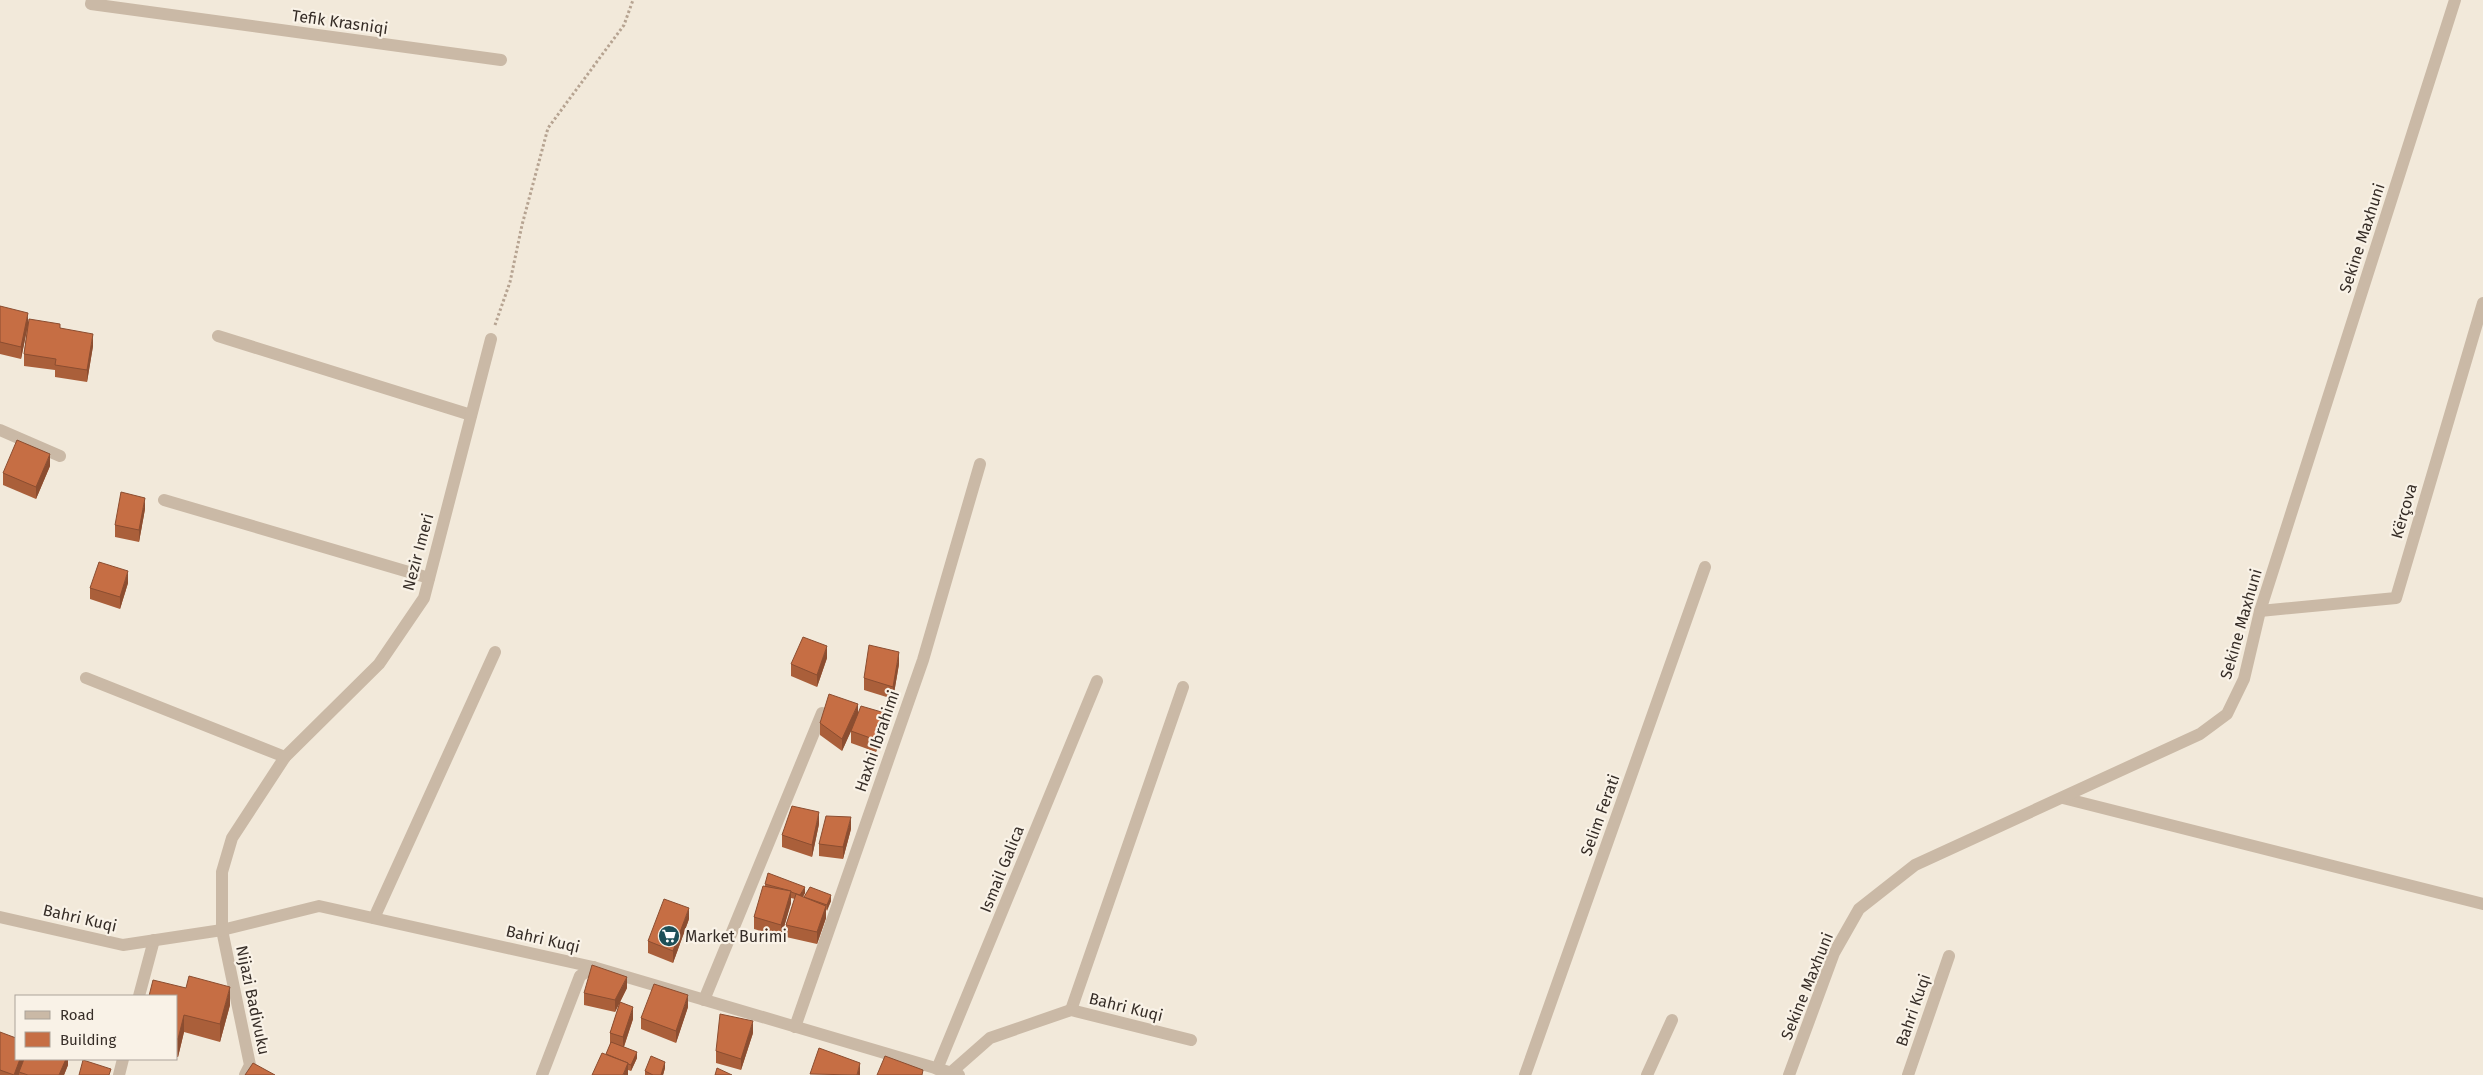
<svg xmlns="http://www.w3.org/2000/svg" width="2483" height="1075" font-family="'Fira Sans',sans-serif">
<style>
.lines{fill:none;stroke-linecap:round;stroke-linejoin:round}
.path{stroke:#b6a391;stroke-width:3;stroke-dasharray:2.5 2.5;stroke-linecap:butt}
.minor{stroke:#cab9a6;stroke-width:12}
.tertiary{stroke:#cab9a6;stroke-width:12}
.wall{fill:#aa5f3a}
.shaded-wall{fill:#8b4d30}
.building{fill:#c66e44;stroke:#8b4d30}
.labels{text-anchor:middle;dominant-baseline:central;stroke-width:4.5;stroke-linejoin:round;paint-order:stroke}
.street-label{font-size:16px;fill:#362d27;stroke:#f9f2e7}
.poi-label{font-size:16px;fill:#362d27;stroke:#f9f2e7;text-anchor:start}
</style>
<rect width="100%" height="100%" fill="#f2e9da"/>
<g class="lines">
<polyline class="path" points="495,325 510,282 522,225 548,128 624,25 633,0"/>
<g class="minor">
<polyline points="92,0 91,4 501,60"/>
<polyline points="218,336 471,415"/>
<polyline points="0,430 60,456"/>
<polyline points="164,500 429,578"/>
<polyline points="2260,611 2396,598 2483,303"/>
<polyline points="86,678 285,757"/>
<polyline points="2063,798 2483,904"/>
<polyline points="374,918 495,652"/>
<polyline points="139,996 154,940"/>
<polyline points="704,1000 822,713"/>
<polyline points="1071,1010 1183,687"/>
<polyline points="795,1027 923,660 980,464"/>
<polyline points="937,1069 1097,681"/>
<polyline points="119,1075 123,1059"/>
<polyline points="245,1075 250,1065 222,930 222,872 232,838 285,757 379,664 424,598 491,339"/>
<polyline points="542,1075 580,976 593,967"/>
<polyline points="948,1075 990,1038 1071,1010 1191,1040"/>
<polyline points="1525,1075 1705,567"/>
<polyline points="1647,1075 1672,1020"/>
<polyline points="1789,1075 1834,953 1859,909 1915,865 2200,734 2227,714 2244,679 2260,611 2455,0"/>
<polyline points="1908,1075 1949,956"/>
</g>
<polyline class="tertiary" points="0,917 123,945 222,930 319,906 593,967 959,1075"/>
</g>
<g class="wall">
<polygon points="0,306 28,322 60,328 93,346 87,382 55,377 55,370 24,366 24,354 27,329 21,359 0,354"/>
<polygon points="50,466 36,499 3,485 3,473"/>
<polygon points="145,509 139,542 115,537 115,525"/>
<polygon points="128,583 120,609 90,599 90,588"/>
<polygon points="827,658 817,687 791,676 791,664"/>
<polygon points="899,664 893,699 864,690 864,678"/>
<polygon points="858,714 885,725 876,752 851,743 851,731 853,726 842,751 820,735 820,723"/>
<polygon points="819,824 812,857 782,847 782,835"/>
<polygon points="851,829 843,859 819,856 819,844"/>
<polygon points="765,884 805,893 803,897 831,901 826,911 826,918 817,944 786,937 786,925 795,899 791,898 791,903 781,937 754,929 754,917 765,886"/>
<polygon points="689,919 673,963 648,953 648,941"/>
<polygon points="627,988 620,1002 633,1019 624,1047 637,1058 631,1071 628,1070 606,1054 610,1045 610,1033 620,1002 615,1012 584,1005 584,993"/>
<polygon points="176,996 230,1005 220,1042 184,1032 178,1057 176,1057"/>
<polygon points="688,1007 676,1043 641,1029 641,1018"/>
<polygon points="0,1032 16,1059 68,1059 68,1065 64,1075 19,1075 19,1074 19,1075 0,1075"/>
<polygon points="753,1033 741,1070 716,1063 716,1051"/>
<polygon points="665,1068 663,1075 645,1075 645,1071"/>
</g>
<g class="shaded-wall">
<polygon points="28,313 28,325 21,359 21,347"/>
<polygon points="93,334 93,346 87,382 87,370"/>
<polygon points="50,454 50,466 36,499 36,487"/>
<polygon points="145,498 145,509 139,542 139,530"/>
<polygon points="128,571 128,583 120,609 120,597"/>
<polygon points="827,646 827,658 817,687 817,675"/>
<polygon points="899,652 899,664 893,699 893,687"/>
<polygon points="858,704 858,716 842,751 842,739"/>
<polygon points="885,713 885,725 876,752 876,740"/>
<polygon points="819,812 819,824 812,857 812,845"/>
<polygon points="851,817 851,829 843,859 843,847"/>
<polygon points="805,887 805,893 800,901 800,895"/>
<polygon points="791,891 791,903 781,937 781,925"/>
<polygon points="831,895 831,901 827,911 827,905"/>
<polygon points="826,906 826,918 817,944 817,932"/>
<polygon points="689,908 689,919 673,963 673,951"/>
<polygon points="627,977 627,988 615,1012 615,1000"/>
<polygon points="230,987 230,1005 220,1042 220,1024"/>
<polygon points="688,995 688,1007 676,1043 676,1031"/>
<polygon points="633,1007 633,1019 623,1049 623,1037"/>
<polygon points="184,1015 184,1032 178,1057 178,1039"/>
<polygon points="753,1021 753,1033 741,1070 741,1059"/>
<polygon points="637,1052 637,1058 631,1071 631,1065"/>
<polygon points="20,1059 24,1059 19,1072 19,1075 14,1075"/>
<polygon points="66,1059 68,1059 68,1065 64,1075 59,1075"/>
<polygon points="665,1062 665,1068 663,1075 661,1075"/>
<polygon points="628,1063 628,1075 623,1075"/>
<polygon points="860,1063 860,1075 857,1075"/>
</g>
<g class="building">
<polygon points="0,306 28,313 21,347 0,342"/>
<polygon points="29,319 60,324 60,328 93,334 87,370 55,365 56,359 24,354"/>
<polygon points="17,440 50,454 36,487 3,473"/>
<polygon points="121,492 145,498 139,530 115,525"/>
<polygon points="99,562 128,571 120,597 90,588"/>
<polygon points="803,637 827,646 817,675 791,664"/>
<polygon points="869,645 899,652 893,687 864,678"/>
<polygon points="829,694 858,704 842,739 820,723"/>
<polygon points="861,706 885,713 876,740 851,731"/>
<polygon points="792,806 819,812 812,845 782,835"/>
<polygon points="826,816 851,817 843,847 819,844"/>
<polygon points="768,873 805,887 800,895 791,892 791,891 765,884"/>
<polygon points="763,886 791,891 781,925 754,917"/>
<polygon points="810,887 831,895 827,905 804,897"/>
<polygon points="796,894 826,906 817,932 786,925"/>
<polygon points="664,899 689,908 673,951 648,941"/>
<polygon points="592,965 627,977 615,1000 584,993"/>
<polygon points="189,976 230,987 220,1024 184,1015 178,1039 176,1039 176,996 149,996 153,980 186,988"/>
<polygon points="654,984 688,995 676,1031 641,1018"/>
<polygon points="620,1002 633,1007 623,1037 610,1033"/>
<polygon points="720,1014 753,1021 741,1059 716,1051"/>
<polygon points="0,1032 16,1038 16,1059 20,1059 14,1075 0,1070"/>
<polygon points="611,1042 637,1052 631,1065 628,1064 628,1063 606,1054"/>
<polygon points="819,1048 860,1063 857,1075 810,1074"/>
<polygon points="602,1053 628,1063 623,1075 592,1075"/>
<polygon points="651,1056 665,1062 661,1075 653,1075 645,1071"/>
<polygon points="885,1056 923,1070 922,1075 877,1075"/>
<polygon points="24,1059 66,1059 59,1075 28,1075 19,1072"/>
<polygon points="83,1060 111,1069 109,1075 79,1075"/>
<polygon points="253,1063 275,1075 245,1075"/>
<polygon points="717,1068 732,1075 715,1075"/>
</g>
<defs>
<g id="supermarket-disc" transform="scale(1.125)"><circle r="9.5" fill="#1d4f57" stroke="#f9f2e7"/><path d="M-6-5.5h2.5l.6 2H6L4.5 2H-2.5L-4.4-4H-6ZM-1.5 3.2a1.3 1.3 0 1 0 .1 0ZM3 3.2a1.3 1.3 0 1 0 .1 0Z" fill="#fff"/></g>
</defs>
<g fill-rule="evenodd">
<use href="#supermarket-disc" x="669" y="936"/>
</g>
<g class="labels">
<g class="street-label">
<text transform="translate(340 22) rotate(8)">Tefik Krasniqi</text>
<text transform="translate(2362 238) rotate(-72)">Sekine Maxhuni</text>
<text transform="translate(2404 511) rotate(-74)">Kërçova</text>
<text transform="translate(418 552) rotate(-75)">Nezir Imeri</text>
<text transform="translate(2241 624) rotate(-74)">Sekine Maxhuni</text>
<text transform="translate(877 741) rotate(-71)">Haxhi Ibrahimi</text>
<text transform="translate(1600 815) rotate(-70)">Selim Ferati</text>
<text transform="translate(1002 869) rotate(-68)">Ismail Galica</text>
<text transform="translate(80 918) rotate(13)">Bahri Kuqi</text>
<text transform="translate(543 939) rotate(13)">Bahri Kuqi</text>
<text transform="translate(1807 986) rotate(-68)">Sekine Maxhuni</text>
<text transform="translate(253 1000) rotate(78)">Nijazi Badivuku</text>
<text transform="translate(1126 1007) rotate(14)">Bahri Kuqi</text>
<text transform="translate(1913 1010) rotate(-71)">Bahri Kuqi</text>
</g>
<g class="poi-label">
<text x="685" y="936">Market Burimi</text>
</g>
</g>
<rect x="15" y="995" width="162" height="65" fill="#f9f2e7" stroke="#aba39a"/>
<rect x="25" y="1011" width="25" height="8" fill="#cab9a6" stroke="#aba39a"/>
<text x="60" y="1020" font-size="15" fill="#362d27">Road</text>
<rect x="25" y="1032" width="25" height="15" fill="#c66e44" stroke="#aba39a"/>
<text x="60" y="1045" font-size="15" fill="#362d27">Building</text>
</svg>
